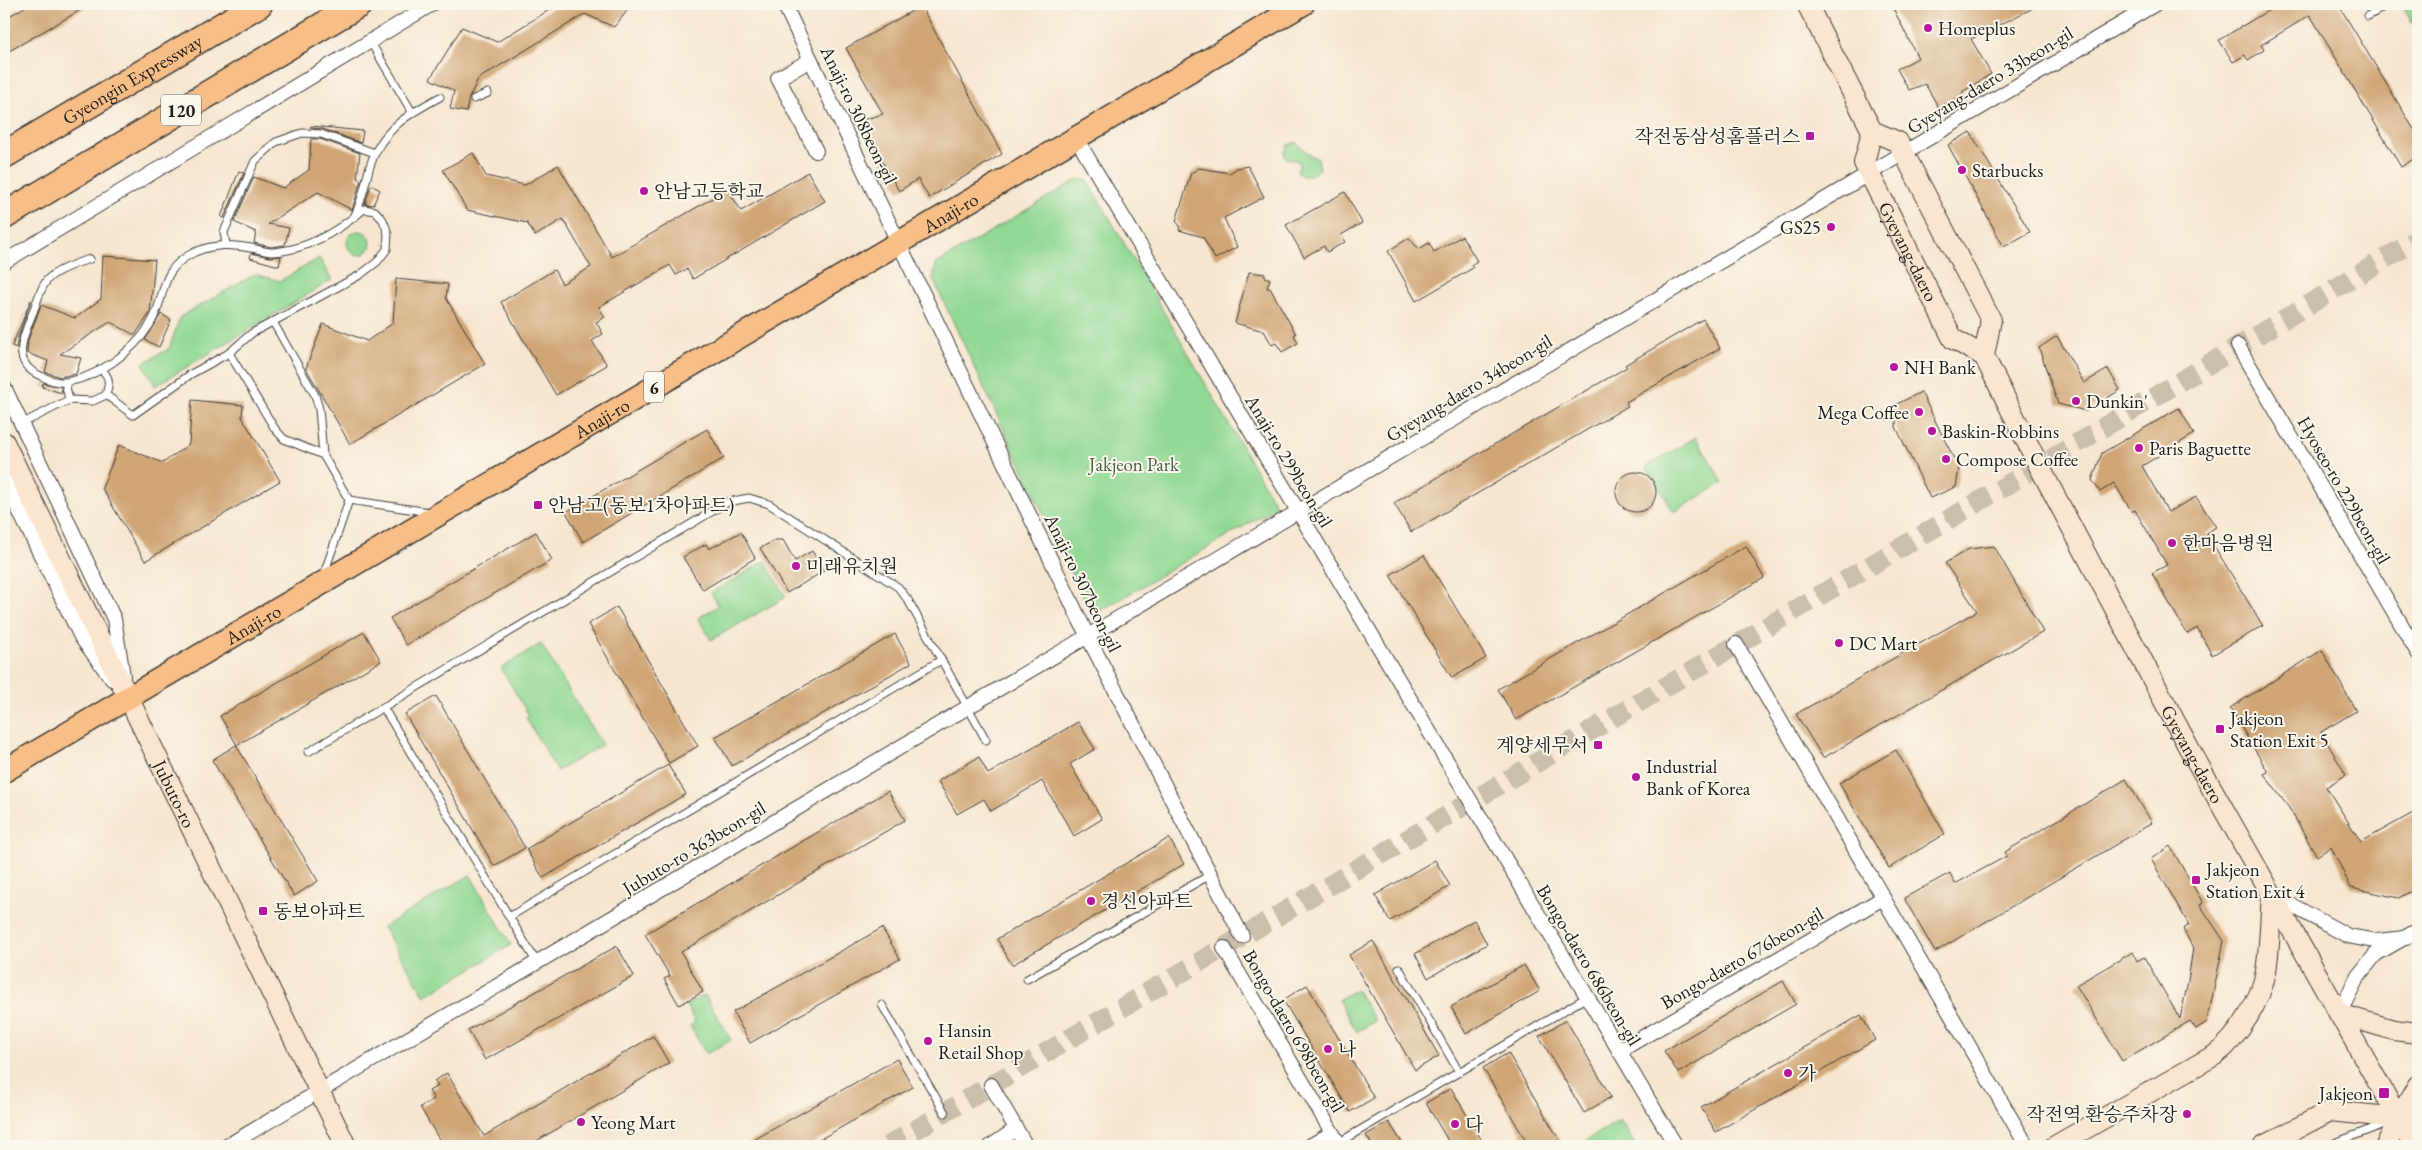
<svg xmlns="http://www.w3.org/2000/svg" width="2422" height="1150" font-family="'EB Garamond','Noto Serif KR',serif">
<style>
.green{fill:#90d893;stroke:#567a58}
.building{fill:#d0a676}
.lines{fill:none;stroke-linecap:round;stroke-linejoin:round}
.secondary-tunnel{stroke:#cabeac;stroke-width:20;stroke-dasharray:20 10;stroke-linecap:butt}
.lane-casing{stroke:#3d3a37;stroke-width:9}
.street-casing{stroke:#3d3a37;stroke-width:16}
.secondary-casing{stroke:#3d3a37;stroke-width:22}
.primary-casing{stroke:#3d3a37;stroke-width:25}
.highway-casing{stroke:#3d3a37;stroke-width:29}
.lane{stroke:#fff;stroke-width:7}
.street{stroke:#fff;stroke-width:14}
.secondary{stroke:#fce5cf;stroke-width:20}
.primary{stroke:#f7be87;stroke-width:22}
.highway{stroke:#f7be87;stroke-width:26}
.poi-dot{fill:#b5179e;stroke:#fbf7ec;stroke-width:2}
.labels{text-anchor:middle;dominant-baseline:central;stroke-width:4;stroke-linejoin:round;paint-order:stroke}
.shield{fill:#fbf7ec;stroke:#5f5e5a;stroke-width:1}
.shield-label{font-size:18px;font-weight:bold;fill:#1c1c1c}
.poi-label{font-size:19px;fill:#1c1c1c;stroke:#fbf7ec;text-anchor:start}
.street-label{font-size:19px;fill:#1c1c1c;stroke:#fbf7ec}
.park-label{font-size:19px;fill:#455e46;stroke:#fbf7ec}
</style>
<rect width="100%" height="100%" fill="#fbf7ec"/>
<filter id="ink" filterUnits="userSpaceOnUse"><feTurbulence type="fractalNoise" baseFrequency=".02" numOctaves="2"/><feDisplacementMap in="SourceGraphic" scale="10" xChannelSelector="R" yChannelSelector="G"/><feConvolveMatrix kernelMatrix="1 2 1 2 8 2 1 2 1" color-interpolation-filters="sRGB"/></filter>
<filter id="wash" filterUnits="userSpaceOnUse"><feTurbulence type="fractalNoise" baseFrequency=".0096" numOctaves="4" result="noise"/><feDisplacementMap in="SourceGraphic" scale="20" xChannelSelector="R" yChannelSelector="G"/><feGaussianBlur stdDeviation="1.12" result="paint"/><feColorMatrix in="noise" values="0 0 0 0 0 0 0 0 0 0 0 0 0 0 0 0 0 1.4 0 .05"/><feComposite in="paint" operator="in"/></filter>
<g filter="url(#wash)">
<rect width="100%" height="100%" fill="#f6e6d0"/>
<g class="green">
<polygon points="2412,4 2418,4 2418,33 2404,9"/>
<path d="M1296 142 1310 155 1318 158 1320 169C1312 174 1305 181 1297 172L1300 164 1298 161 1286 158 1284 154 1288 145Z"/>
<polygon points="1078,179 1088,181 1277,507 1100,611 1084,600 933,279 936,264"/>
<circle cx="359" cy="243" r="12"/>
<polygon points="319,258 332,280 155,386 143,363 169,349 180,317 255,274 280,281"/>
<polygon points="1696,437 1723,483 1674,512 1646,467"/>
<polygon points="765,561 786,597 711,640 698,618 718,606 711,593"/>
<polygon points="541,644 602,745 557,771 526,718 529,716 501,668"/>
<polygon points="470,875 511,945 425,996 383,927"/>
<polygon points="1356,989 1375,1021 1357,1032 1338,1000"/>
<polygon points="705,995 731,1040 706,1054 690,1026 695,1022 686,1005"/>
<polygon points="1620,1120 1635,1145 1633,1146 1577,1146"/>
</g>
<g id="blocks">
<g class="building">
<polygon points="30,4 91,4 4,54 4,19"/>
<polygon points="559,4 617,4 627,11 614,27 585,14 478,79 469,98 466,112 450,109 454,91 430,79 462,27 497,42"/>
<polygon points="1891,4 2041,4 1971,39 1991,74 1962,92 1964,94 1939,108 1925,84 1909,90 1897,69 1918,58"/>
<polygon points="2279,4 2338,4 2418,136 2418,156 2401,167 2310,15 2261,45 2264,50 2248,60 2245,55 2233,62 2219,40"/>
<polygon points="921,6 1002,154 929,198 918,179 899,191 859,121 883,114 846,48"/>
<polygon points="311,126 363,131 361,143 323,129 311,128"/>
<polygon points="1970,132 2030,232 2004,247 1948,145"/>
<polygon points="311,139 320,139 360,153 357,178 361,180 352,210 318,192 268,224 289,228 285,245 271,247 254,243 256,232 234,222 254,177 283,188 309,170"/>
<polygon points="473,153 486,176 525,185 558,165 612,257 728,189 741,211 808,172 825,201 693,279 687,269 676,275 670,265 599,307 605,317 596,322 603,334 592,341 607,365 556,395 501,302 554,270 562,284 591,267 563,219 535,236 527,223 467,210 443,170"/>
<polygon points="1248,166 1264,197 1224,218 1237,247 1215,259 1203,237 1179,230 1180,226 1176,221 1191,173 1199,168 1230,173 1237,168"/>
<polygon points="239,171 244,173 224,218 221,217"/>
<polygon points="371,185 380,190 373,205 365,204"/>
<polygon points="1345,192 1362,223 1341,235 1345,242 1327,252 1324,246 1304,257 1286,225"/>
<polygon points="1462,236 1477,261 1471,265 1473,268 1416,301 1388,251 1409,238 1419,249 1429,243 1434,252"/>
<polygon points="251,253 270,257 281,256 279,266 250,258"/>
<polygon points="103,256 155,260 150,313 135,335 110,322 60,354 81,358 76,374 60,377 45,372 48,361 27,353 28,340 41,305 75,318 101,299"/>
<polygon points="1249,272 1265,274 1265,277 1270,279 1267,288 1270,288 1296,334 1294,335 1298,343 1282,352 1276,343 1272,345 1264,331 1235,323"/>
<polygon points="396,279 448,284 446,298 485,364 350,444 306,368 323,324 367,341 393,323"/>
<polygon points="31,300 18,337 16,348 12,346"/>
<polygon points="161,314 171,320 159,347 145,340"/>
<polygon points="1703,319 1720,348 1626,402 1628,406 1411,532 1394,503 1627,367 1625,365"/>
<polygon points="2057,336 2084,383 2108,369 2120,390 2086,411 2058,404 2039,348"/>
<polygon points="43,383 61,387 62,393 42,387"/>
<polygon points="1921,392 1959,469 1956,487 1930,498 1896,427 1897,404"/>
<polygon points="192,400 243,405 242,417 280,481 145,561 102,488 119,445 163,463 189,444"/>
<polygon points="2179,408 2194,434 2142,466 2168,512 2196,497 2216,527 2206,533 2263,626 2212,655 2197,628 2187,634 2152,573 2167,565 2135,510 2132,512 2114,483 2100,492 2092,480 2102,453"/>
<polygon points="707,429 724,458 583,542 566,512"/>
<circle cx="1636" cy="492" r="20"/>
<polygon points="536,532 552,560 406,645 390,618"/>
<polygon points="741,532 755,558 703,590 683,557 706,544 709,549"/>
<polygon points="776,540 783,540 795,561 812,551 824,571 787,593 760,548"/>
<polygon points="1746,546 1764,578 1516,720 1498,689"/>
<polygon points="1994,546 2043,632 1823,758 1796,714 1977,611 1945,563 1969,549"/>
<polygon points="1424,555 1486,658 1452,678 1390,575"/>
<polygon points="617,607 698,746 669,763 588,624"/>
<polygon points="364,632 381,661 237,745 220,716"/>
<polygon points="895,634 911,663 732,766 715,737"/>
<polygon points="2322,650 2356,711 2321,732 2346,775 2326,787 2361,842 2413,813 2418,822 2418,887 2399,898 2351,888 2331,847 2317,856 2289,808 2264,774 2268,772 2230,708"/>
<polygon points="436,696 525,848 494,866 405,714"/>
<polygon points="1078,722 1095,749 1070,764 1102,819 1074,836 1042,781 991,811 984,799 957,814 938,781 979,757 988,774"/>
<polygon points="236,745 318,881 294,896 212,760"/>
<polygon points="1896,750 1945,834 1889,868 1839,783"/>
<polygon points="668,765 686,794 543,878 526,849"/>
<polygon points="2126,779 2152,823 1935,952 1904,898 1950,873 1955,884 2007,856 2005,852"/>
<polygon points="888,791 905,820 681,952 703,992 679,1005 664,979 670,976 645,934"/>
<polygon points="1169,838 1184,864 1012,965 997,939"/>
<polygon points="2170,846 2203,903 2200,905 2224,941 2207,1022 2196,1029 2190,1021 2122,1061 2076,985 2133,952 2137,961 2144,957 2180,1019 2188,981 2193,948 2183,929 2189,925 2151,859"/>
<polygon points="1435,860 1450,886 1390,921 1375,895"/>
<polygon points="1474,920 1487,944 1428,978 1415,954"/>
<polygon points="882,928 900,959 750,1043 733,1012"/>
<polygon points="1373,941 1439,1056 1415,1070 1349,955"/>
<polygon points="617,946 634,976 485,1060 468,1030"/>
<polygon points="1524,965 1540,991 1466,1034 1451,1007"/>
<polygon points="1783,981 1796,1004 1678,1073 1664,1051"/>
<polygon points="1307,985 1374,1098 1350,1112 1283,1000"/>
<polygon points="1861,1015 1875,1040 1716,1132 1701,1107"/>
<polygon points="1566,1020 1611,1097 1584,1113 1539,1036"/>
<polygon points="653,1036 669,1063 528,1146 443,1146 420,1107 434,1099 429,1091 438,1086 434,1081 447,1073 484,1136"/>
<polygon points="1508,1053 1563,1146 1529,1146 1483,1068"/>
<polygon points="897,1059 913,1087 808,1146 743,1146"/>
<polygon points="1451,1088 1485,1146 1451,1146 1426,1103"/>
<polygon points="1389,1122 1404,1146 1373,1146 1366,1135"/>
</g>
</g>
</g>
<g filter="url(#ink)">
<use href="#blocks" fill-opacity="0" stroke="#3d3a37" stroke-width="1"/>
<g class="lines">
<polyline class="secondary-tunnel" points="888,1146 2039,466 2418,239"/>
<g class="lane-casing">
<g id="lane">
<polyline points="2368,16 2389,4"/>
<polyline points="370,41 412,112"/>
<polyline points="474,99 488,93"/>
<path d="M355 215C363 199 365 183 370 166 381 130 408 114 440 97"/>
<polyline points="226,245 224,232 255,161 276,142 302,133 321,134 375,153"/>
<path d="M90 259C79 262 54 271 47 280 40 289 37 302 33 312 24 335 9 363 41 376 49 380 57 383 66 382 96 378 133 352 149 326 168 298 156 270 195 252 214 244 231 244 251 248 258 249 266 252 273 252 308 250 338 231 364 209L375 211 383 220 388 233 387 249 377 262 360 275 252 333 229 353 191 374 133 415 106 395"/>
<polyline points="273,322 315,395 319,409 323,455 349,500"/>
<polyline points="229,353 275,429 284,439 323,455"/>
<polyline points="65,382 69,400"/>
<path d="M21 424 69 400 93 401 106 395C109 384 111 376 100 369"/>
<polyline points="323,577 349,500 429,512"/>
<polyline points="383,707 537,963"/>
<polyline points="308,752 728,502 749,498 769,504 898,587 908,600 986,740"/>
<polyline points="509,917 941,660"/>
<polyline points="1399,968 1459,1072"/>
<polyline points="1027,979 1210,875"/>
<polyline points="882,1005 945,1113"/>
<polyline points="1338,1143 1587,997"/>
<polyline points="2327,1146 2387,1123"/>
</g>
</g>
<g class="street-casing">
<g id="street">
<polyline points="784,4 1088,637 1242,936"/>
<polyline points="811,60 778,78 816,151"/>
<polyline points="1076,138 1676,1146"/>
<polyline points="4,262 432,4"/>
<polyline points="2238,346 2418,653"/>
<polyline points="4,387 114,619 123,676"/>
<polyline points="4,480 81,637 112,679"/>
<polyline points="1736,644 2027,1146"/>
<polyline points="2273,895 2348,936 2376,941 2406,938"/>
<polyline points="1224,948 1340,1146"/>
<polyline points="2339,1014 2358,976 2376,954 2418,930"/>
<polyline points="1619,1051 1883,898"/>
<polyline points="991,1085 1026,1146"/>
<polyline points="227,1146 2155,4"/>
<polyline points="991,1146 1016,1129"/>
<polyline points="1310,1146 1332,1133"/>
</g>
</g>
<g class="secondary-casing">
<g id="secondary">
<polyline points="1807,4 1872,131 1898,142 1991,320 1984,356"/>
<path id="s1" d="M1872 131 1864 163 1953 339 1984 356 2039 466 2189 748 2414 1146"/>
<path id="s2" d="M4 442 346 1146"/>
<polyline points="2339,1014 2394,1030 2418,1033"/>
<path d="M2055 1146 2215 1055C2239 1037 2261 1000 2266 971 2270 946 2270 920 2272 895"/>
<polyline points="2263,1146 2330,1111 2399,1118 2418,1085"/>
<polyline points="2386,1146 2399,1118 2418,1119"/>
</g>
</g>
<g class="primary-casing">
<g id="primary">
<path id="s3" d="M4 771 1303 4"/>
</g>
</g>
<g class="highway-casing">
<g id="highway">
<path id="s4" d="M4 155 259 4"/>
<polyline points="4,216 359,4"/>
</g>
</g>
<use href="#lane" class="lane"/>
<use href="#street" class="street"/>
<use href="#secondary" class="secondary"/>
<use href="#primary" class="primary"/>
<use href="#highway" class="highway"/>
</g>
</g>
<g class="poi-dot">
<circle cx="1928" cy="28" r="5"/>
<rect x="1805" y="131" width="10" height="10" rx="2.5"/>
<circle cx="1962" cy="170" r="5"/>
<circle cx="644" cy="191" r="5"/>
<circle cx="1831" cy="227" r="5"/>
<circle cx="1894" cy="367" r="5"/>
<circle cx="2076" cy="401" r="5"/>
<circle cx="1919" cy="412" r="5"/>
<circle cx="1932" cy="431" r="5"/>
<circle cx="2139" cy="448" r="5"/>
<circle cx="1946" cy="459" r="5"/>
<rect x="533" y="500" width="10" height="10" rx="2.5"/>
<circle cx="2172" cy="543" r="5"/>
<circle cx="796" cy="566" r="5"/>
<circle cx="1839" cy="643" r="5"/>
<rect x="2215" y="724" width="10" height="10" rx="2.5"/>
<rect x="1593" y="740" width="10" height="10" rx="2.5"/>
<circle cx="1636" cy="777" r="5"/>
<rect x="2191" y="875" width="10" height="10" rx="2.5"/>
<circle cx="1091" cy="901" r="5"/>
<rect x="258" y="906" width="10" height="10" rx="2.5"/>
<circle cx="928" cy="1041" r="5"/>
<circle cx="1328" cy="1049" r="5"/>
<circle cx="1788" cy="1073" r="5"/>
<rect x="2378" y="1087" width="12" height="12" rx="2.5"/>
<circle cx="2187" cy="1114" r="5"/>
<circle cx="581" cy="1122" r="5"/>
<circle cx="1455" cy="1124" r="5"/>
</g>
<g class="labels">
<g class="shield">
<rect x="161" y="94.5" width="40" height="31" rx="4"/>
<rect x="644" y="371.5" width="20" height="31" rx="4"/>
</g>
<g class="shield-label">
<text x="181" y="110">120</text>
<text x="654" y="387">6</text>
</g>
<g class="poi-label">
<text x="1938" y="28">Homeplus</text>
<text x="1800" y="136" text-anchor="end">작전동삼성홈플러스</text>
<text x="1972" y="170">Starbucks</text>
<text x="654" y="191">안남고등학교</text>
<text x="1821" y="227" text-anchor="end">GS25</text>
<text x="1904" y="367">NH Bank</text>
<text x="2086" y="401">Dunkin'</text>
<text x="1909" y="412" text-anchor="end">Mega Coffee</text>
<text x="1942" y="431">Baskin-Robbins</text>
<text x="2149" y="448">Paris Baguette</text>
<text x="1956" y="459">Compose Coffee</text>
<text x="548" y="505">안남고(동보1차아파트)</text>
<text x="2182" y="543">한마음병원</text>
<text x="806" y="566">미래유치원</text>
<text x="1849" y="643">DC Mart</text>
<text x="2230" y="718">Jakjeon<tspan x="2230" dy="22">Station Exit 5</tspan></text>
<text x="1588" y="745" text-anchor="end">계양세무서</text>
<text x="1646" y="766">Industrial<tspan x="1646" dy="22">Bank of Korea</tspan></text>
<text x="2206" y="869">Jakjeon<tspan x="2206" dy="22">Station Exit 4</tspan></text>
<text x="1101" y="901">경신아파트</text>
<text x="273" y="911">동보아파트</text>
<text x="938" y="1030">Hansin<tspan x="938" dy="22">Retail Shop</tspan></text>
<text x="1338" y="1049">나</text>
<text x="1798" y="1073">가</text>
<text x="2373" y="1093" text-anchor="end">Jakjeon</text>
<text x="2177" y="1114" text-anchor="end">작전역 환승주차장</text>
<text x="591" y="1122">Yeong Mart</text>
<text x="1465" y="1124">다</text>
</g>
<g class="street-label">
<text stroke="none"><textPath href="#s4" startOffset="149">Gyeongin Expressway</textPath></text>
<text transform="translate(1990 80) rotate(-31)">Gyeyang-daero 33beon-gil</text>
<text transform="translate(859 115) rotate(64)">Anaji-ro 308beon-gil</text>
<text stroke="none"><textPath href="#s3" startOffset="1099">Anaji-ro</textPath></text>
<text stroke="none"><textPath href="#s1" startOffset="132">Gyeyang-daero</textPath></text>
<text transform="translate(1469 388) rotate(-31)">Gyeyang-daero 34beon-gil</text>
<text stroke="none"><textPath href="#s3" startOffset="694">Anaji-ro</textPath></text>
<text transform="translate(1289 461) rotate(59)">Anaji-ro 299beon-gil</text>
<text transform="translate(2344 490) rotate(60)">Hyoseo-ro 229beon-gil</text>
<text transform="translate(1083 583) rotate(64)">Anaji-ro 307beon-gil</text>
<text stroke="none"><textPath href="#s3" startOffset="289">Anaji-ro</textPath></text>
<text stroke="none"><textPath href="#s1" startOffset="715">Gyeyang-daero</textPath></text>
<text stroke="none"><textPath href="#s2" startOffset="391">Jubuto-ro</textPath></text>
<text transform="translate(694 848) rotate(-31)">Jubuto-ro 363beon-gil</text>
<text transform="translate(1742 958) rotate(-30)">Bongo-daero 676beon-gil</text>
<text transform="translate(1589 965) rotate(59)">Bongo-daero 686beon-gil</text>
<text transform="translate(1294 1031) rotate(60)">Bongo-daero 698beon-gil</text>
</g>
<g class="park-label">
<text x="1134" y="464">Jakjeon Park</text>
</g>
</g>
<rect width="2422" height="1150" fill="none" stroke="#fbf7ec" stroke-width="20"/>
</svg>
